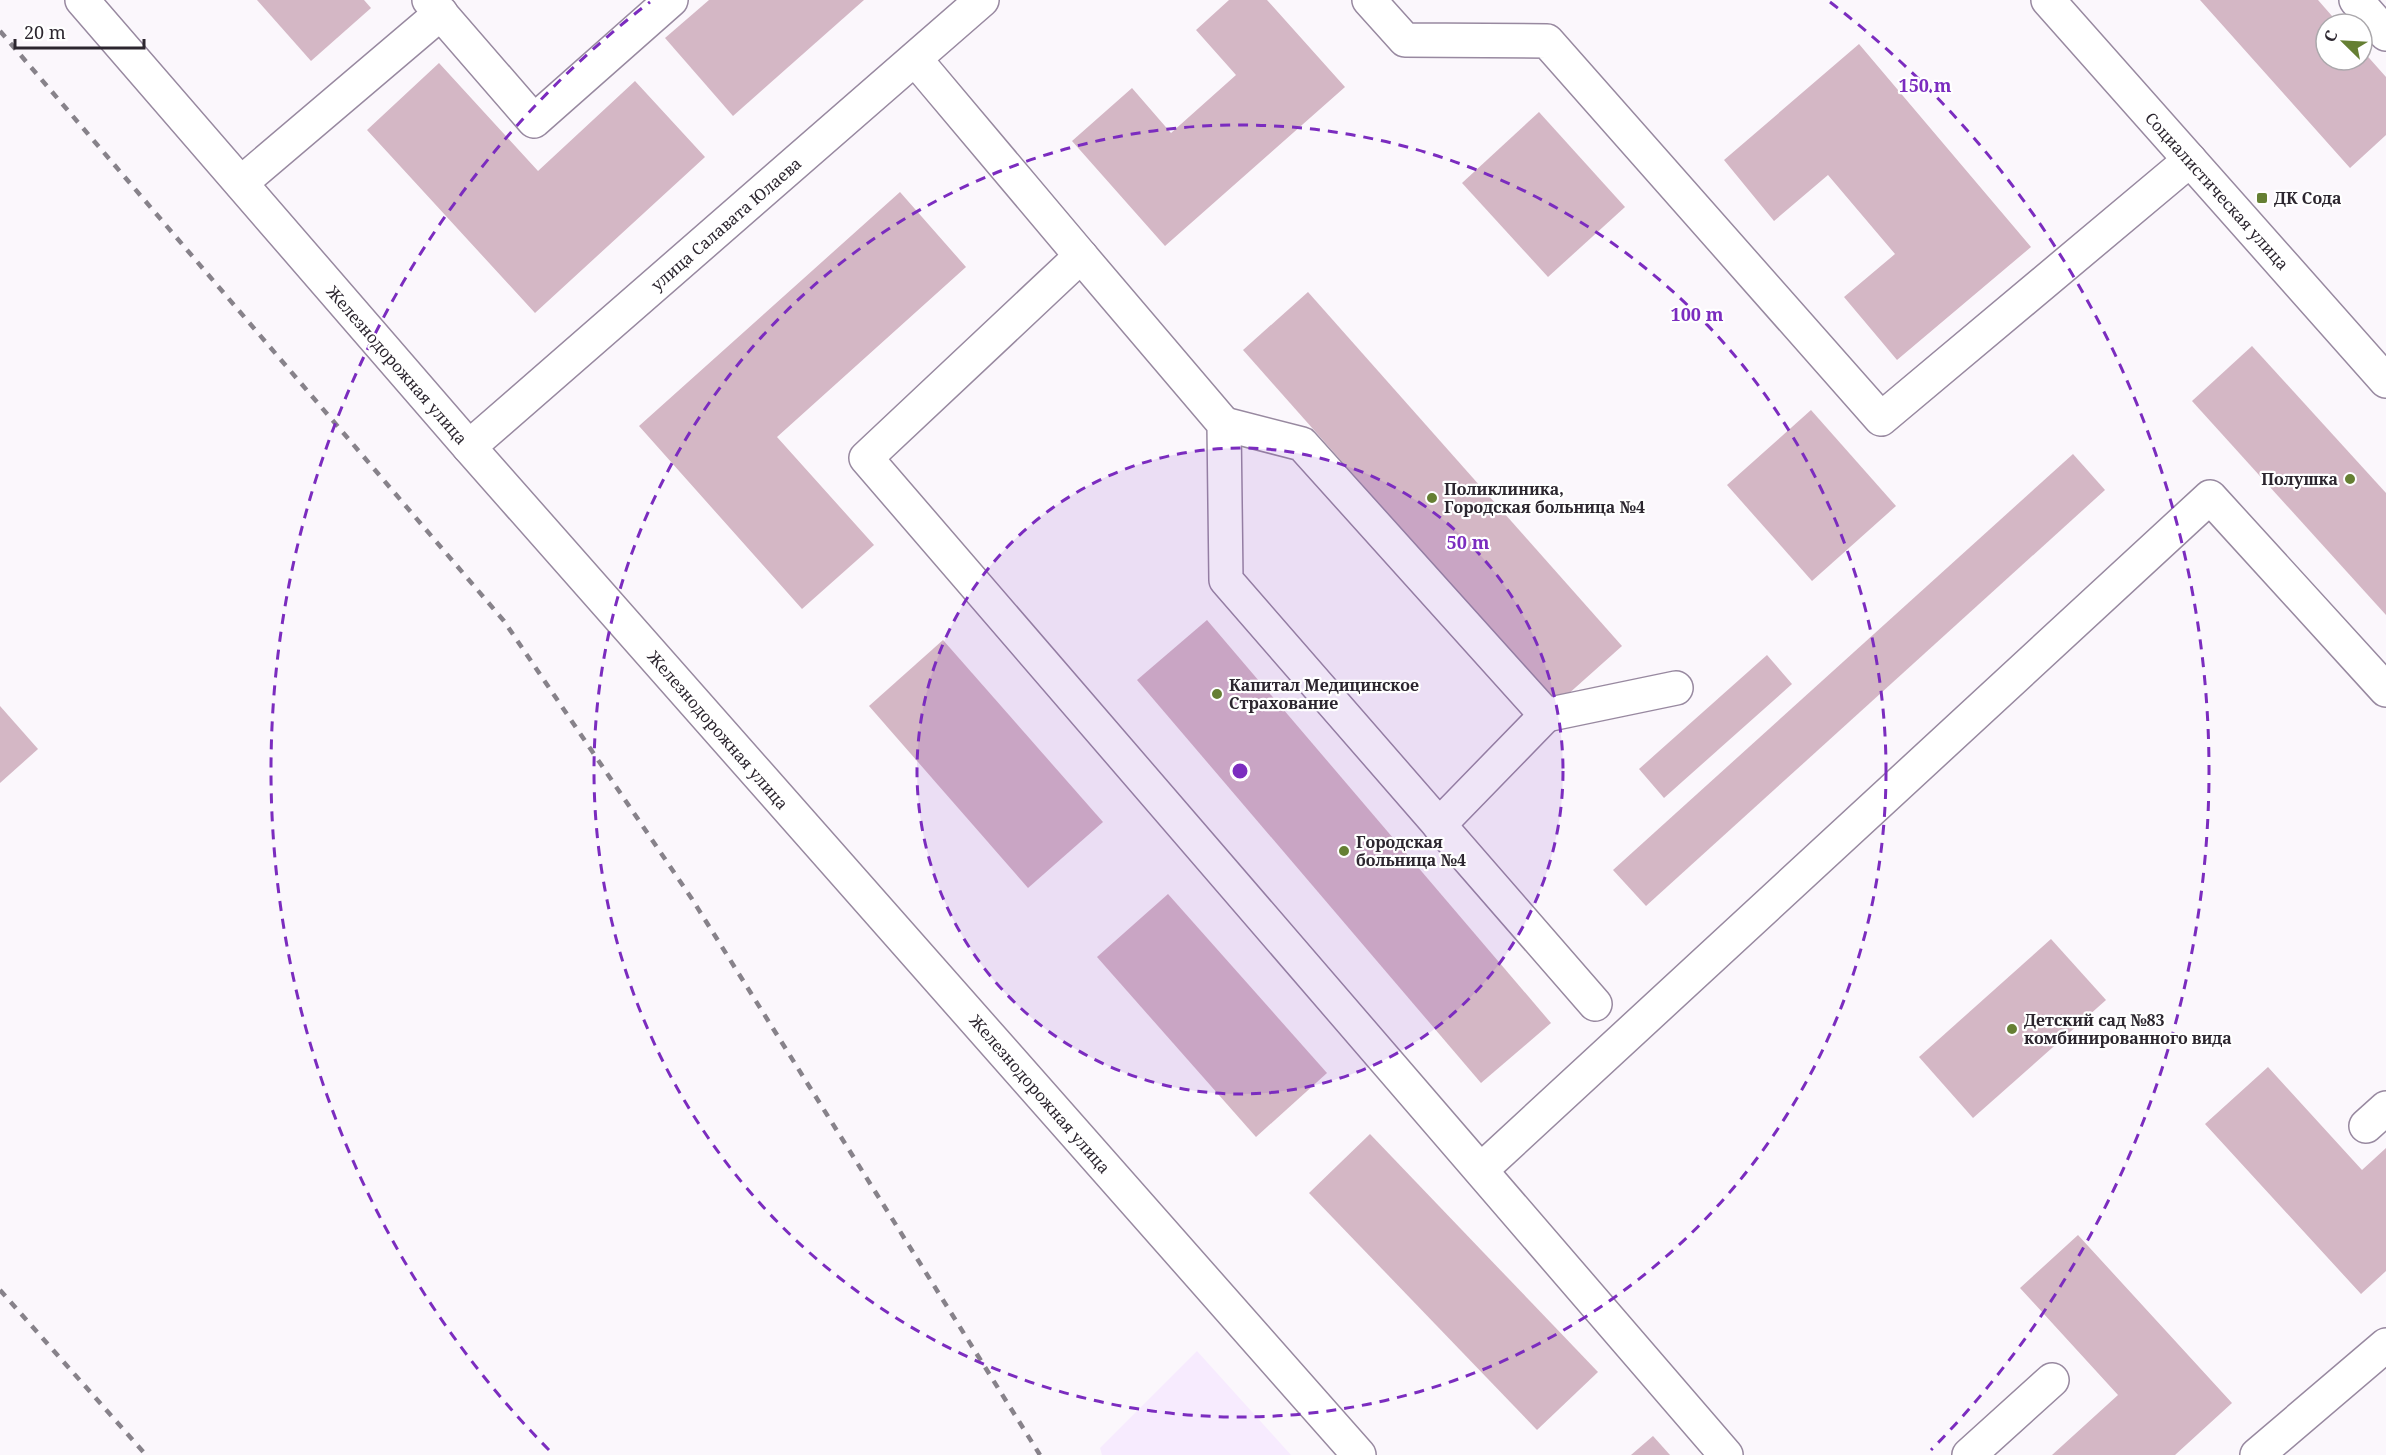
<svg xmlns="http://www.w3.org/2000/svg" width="2386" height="1455" font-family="'Noto Serif',serif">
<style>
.built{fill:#f7ebfe}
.building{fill:#d4b7c5}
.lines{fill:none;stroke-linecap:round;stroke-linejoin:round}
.minor-casing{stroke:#9889a0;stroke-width:36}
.major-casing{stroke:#9889a0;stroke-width:36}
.minor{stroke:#fff;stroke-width:33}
.major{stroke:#fff;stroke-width:33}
.rail{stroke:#87828a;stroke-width:4.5;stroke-dasharray:8 8;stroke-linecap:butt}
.ring{fill:none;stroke:#7b2cbf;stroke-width:3;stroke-dasharray:10 8}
.poi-dot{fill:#657f33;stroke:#fff;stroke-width:2}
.labels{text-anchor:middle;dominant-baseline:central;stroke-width:4.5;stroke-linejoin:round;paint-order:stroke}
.street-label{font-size:16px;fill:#2c262f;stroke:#fff}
.poi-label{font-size:16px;font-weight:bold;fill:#2c262f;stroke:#fff;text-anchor:start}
.centre{fill:#7b2cbf;stroke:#fff;stroke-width:3}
.ring-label{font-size:18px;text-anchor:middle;font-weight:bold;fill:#7b2cbf;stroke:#fff;stroke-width:4.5;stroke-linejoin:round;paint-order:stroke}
</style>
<rect width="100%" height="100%" fill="#fbf7fc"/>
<polygon class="built" points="1197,1351 1291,1455 1102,1455 1100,1448"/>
<g class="building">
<polygon points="257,0 364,0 371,8 311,61"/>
<polygon points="709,0 864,0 733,116 665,38"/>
<polygon points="1229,0 1267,0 1345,87 1165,246 1072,141 1132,88 1171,133 1236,75 1196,30"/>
<polygon points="2200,0 2318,0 2339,24 2326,24 2326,60 2362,60 2362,50 2386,77 2386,135 2350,168"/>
<polygon points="1859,44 2031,247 1897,360 1844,297 1895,254 1828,175 1774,221 1724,160"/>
<polygon points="439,63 538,171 635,81 705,157 535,313 367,130"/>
<polygon points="1539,112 1625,207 1548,277 1462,183"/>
<polygon points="900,192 966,267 777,437 874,545 802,609 639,426"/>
<polygon points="1308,292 1622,646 1557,704 1243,350"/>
<polygon points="2252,346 2386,493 2386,615 2192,401"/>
<polygon points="1811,410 1896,506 1812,581 1727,485"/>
<polygon points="2073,454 2105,490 1646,906 1613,870"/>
<polygon points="1207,620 1551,1023 1481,1083 1137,680"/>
<polygon points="943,640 1103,822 1028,888 869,706"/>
<polygon points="1767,655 1792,684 1664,798 1639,769"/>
<polygon points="0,706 38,749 0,783"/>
<polygon points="1168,894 1327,1073 1256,1137 1097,957"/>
<polygon points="2051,939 2106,1000 1973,1118 1919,1057"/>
<polygon points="2268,1067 2362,1170 2386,1148 2386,1271 2361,1294 2205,1124"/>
<polygon points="1370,1134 1598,1372 1537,1430 1309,1193"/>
<polygon points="2078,1235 2232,1403 2175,1455 2052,1455 2118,1395 2020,1288"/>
<polygon points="1653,1436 1670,1455 1631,1455"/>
</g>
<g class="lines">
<g class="minor-casing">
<g id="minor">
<polyline points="429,0 534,121 671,0"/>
<polyline points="1369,0 1405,40 1547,41 1881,419 2190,160"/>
<polyline points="2048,0 2386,381"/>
<polyline points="2356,0 2386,34"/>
<polyline points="915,59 1081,256 866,458 1726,1455"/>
<polyline points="241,183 441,13"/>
<polyline points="1081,256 1224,424 1226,580 1595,1004"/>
<polyline points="1224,424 1302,444 1546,715 1676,688"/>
<polyline points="469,447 982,0"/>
<polyline points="1439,825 1546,715"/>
<polyline points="2366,1126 2386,1108"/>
<polyline points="1481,1170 2210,497 2386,690"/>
<polyline points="1969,1455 2052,1380"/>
<polyline points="2257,1455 2386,1345"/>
</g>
</g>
<g class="major-casing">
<polyline id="major" points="82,0 469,447 1359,1455"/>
</g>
<use href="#minor" class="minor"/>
<use href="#major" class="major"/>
<g class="rail">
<polyline points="0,31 504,621 692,899 1040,1455"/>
<polyline points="0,1290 146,1455"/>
</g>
</g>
<circle cx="1240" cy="771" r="323" fill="#7b2cbf" fill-opacity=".12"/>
<g class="ring">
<circle cx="1240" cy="771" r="323"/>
<circle cx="1240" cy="771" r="646"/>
<path d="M549 1450A969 969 0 0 1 650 2M1830 2A969 969 0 0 1 1931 1450"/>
</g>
<g class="poi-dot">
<rect x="2256" y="192" width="12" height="12" rx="3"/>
<circle cx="2350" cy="479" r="6"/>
<circle cx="1432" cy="498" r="6"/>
<circle cx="1217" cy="694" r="6"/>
<circle cx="1344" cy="851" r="6"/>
<circle cx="2012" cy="1029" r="6"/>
</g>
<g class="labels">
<g class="street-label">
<text transform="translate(2217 191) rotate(48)">Социалистическая улица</text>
<text transform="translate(726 224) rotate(-41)">улица Салавата Юлаева</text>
<text transform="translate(397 365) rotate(49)">Железнодорожная улица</text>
<text transform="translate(718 730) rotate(49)">Железнодорожная улица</text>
<text transform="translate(1040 1094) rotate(49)">Железнодорожная улица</text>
</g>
<g class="poi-label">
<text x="2274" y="198">ДК Сода</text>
<text x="2338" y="479" text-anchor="end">Полушка</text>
<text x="1444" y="489">Поликлиника,<tspan x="1444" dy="18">Городская больница №4</tspan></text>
<text x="1229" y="685">Капитал Медицинское<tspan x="1229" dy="18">Страхование</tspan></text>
<text x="1356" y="842">Городская<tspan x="1356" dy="18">больница №4</tspan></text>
<text x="2024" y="1020">Детский сад №83<tspan x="2024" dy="18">комбинированного вида</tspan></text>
</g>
</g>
<circle cx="1240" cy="771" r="9" class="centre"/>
<g class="ring-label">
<text x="1925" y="92">150 m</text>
<text x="1697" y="321">100 m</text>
<text x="1468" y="549">50 m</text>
</g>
<g transform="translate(2344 42) rotate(294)"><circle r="28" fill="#ffffff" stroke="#aba8ac" stroke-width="1.5"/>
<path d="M0-4.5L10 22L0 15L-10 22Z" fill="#657f33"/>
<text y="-9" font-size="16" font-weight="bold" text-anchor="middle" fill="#2c262f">С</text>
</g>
<path d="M15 39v9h129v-9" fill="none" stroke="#2c262f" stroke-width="3"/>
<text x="24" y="39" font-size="18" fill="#2c262f" stroke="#ffffff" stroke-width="4.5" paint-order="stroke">20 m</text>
</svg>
